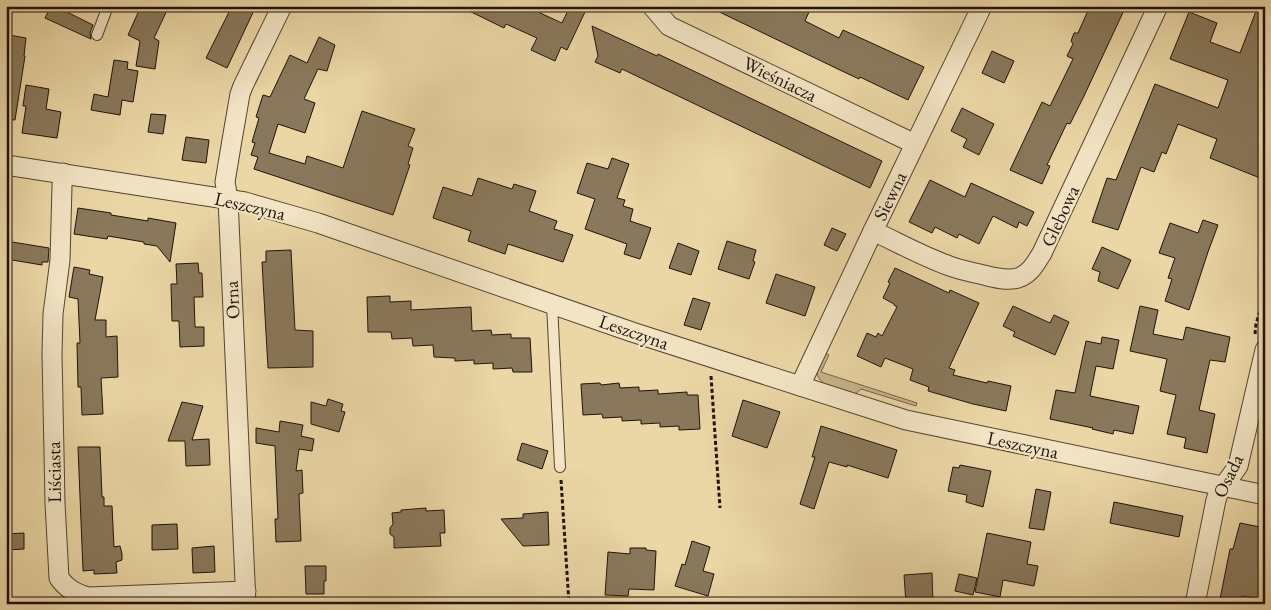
<svg xmlns="http://www.w3.org/2000/svg" width="1271" height="610" font-family="'EB Garamond',serif">
<style>
.green{fill:#c8b58b;stroke:#74644b}
.building{fill:#89785b;stroke:#1f130b}
.lines{fill:none;stroke-linecap:round;stroke-linejoin:round}
.lane-casing{stroke:#524432;stroke-width:12}
.street-casing{stroke:#524432;stroke-width:21}
.path{stroke:#1f130b;stroke-width:3;stroke-dasharray:4 2.5;stroke-linecap:butt}
.lane{stroke:#f2e4c4;stroke-width:10}
.street{stroke:#f2e4c4;stroke-width:19}
.labels{text-anchor:middle;dominant-baseline:central;stroke-width:4.5;stroke-linejoin:round;paint-order:stroke}
.street-label{font-size:19px;fill:#1f130b;stroke:#f2e4c4}
</style>
<rect width="100%" height="100%" fill="#ebd6a5"/>
<filter id="stains"><feTurbulence type="fractalNoise" baseFrequency=".004" numOctaves="4"/><feColorMatrix values="0 0 0 0 .2 0 0 0 0 .09 0 0 0 0 .02 0 0 0 .5 -.17"/></filter>
<radialGradient id="worn" r=".72"><stop offset=".6" stop-color="#630" stop-opacity="0"/><stop offset="1" stop-color="#630" stop-opacity=".3"/></radialGradient>
<path class="green" d="M827 354 829 355 821 372 917 403 916 406 861 389 854 395C843 391 815 386 817 370 818 365 822 360 823 355Z"/>
<g class="building">
<polygon points="51,6 67,6 65,11 93,25 90,33 91,39 45,18"/>
<polygon points="141,6 169,6 154,38 159,41 155,69 136,66 140,41 128,35"/>
<polygon points="232,6 256,6 227,68 206,58"/>
<polygon points="459,6 525,6 562,23 570,6 573,6 585,12 567,50 561,47 555,61 531,50 537,38 506,24 504,28"/>
<polygon points="707,6 784,6 792,10 798,7 809,12 805,21 839,38 843,30 924,67 908,100 860,77 859,79 842,71"/>
<polygon points="1090,6 1126,6 1084,96 1070,124 1067,123 1047,165 1050,166 1042,184 1010,170 1042,102 1050,106 1073,59 1067,56 1073,44 1071,41 1074,33 1078,33"/>
<polygon points="1258,6 1265,6 1265,180 1210,158 1217,139 1178,124 1166,154 1162,152 1154,172 1141,167 1118,230 1092,222 1107,178 1116,180 1155,84 1218,108 1228,80 1170,59 1189,12 1217,23 1210,42 1240,53"/>
<polygon points="592,26 657,56 658,54 882,161 870,188 622,69 620,73 595,62 598,56"/>
<polygon points="9,35 26,38 24,56 25,56 15,120 6,119 6,51"/>
<polygon points="319,37 335,45 327,71 318,69 304,99 315,103 305,133 278,124 269,153 305,164 307,156 343,168 362,111 415,129 408,146 413,148 408,164 410,165 393,215 254,169 258,157 251,155 255,143 252,142 259,118 256,117 263,95 270,97 290,55 307,63"/>
<polygon points="992,51 1014,61 1004,83 982,73"/>
<polygon points="114,60 128,62 127,69 138,71 133,102 122,100 120,115 91,110 94,94 108,97"/>
<polygon points="26,85 49,89 46,109 61,112 57,138 22,133 26,106 23,106"/>
<polygon points="962,108 994,124 979,155 963,147 967,139 951,131"/>
<polygon points="151,114 166,115 163,134 148,132"/>
<polygon points="186,137 209,140 206,163 182,160"/>
<polygon points="612,158 629,164 617,198 625,200 623,206 633,209 630,221 651,228 640,259 624,254 627,244 585,229 595,199 577,193 587,163 608,169"/>
<polygon points="478,178 512,189 514,184 536,191 529,211 557,221 554,229 573,235 563,262 508,244 505,254 468,241 471,231 433,218 443,187 472,196"/>
<polygon points="930,180 965,197 971,183 1034,212 1027,226 1019,222 1017,228 993,216 979,244 959,234 957,238 935,227 932,233 909,222"/>
<polygon points="78,208 111,213 111,215 148,221 148,218 176,223 170,262 157,246 144,244 144,242 108,236 107,239 74,234"/>
<polygon points="1203,220 1218,225 1208,252 1189,310 1165,301 1172,279 1168,278 1175,258 1159,253 1170,223 1198,233"/>
<polygon points="832,228 846,234 837,251 824,245"/>
<polygon points="6,241 49,248 48,262 42,262 42,265 6,259"/>
<polygon points="727,241 756,250 753,261 755,262 749,279 718,269"/>
<polygon points="678,243 699,251 691,275 669,268"/>
<polygon points="1102,247 1131,260 1118,289 1098,281 1100,272 1092,269"/>
<polygon points="291,250 295,330 313,331 313,367 268,368 262,262 266,262 266,251"/>
<polygon points="198,263 199,273 202,273 203,297 194,297 195,327 204,327 204,346 180,347 179,321 172,321 171,284 177,284 176,264"/>
<polygon points="74,267 90,270 89,274 103,277 95,320 106,320 106,337 117,336 118,377 101,378 103,414 82,415 81,387 78,387 77,343 80,343 78,299 69,297"/>
<polygon points="895,268 949,293 950,290 979,303 949,368 955,370 953,375 987,383 988,381 1011,386 1006,411 973,404 928,391 929,387 910,380 913,369 885,358 881,367 857,356 867,333 876,337 878,333 882,336 897,307 894,305 894,304 883,298 890,283 888,282"/>
<polygon points="776,274 815,287 805,316 766,303"/>
<polygon points="390,296 390,302 411,301 411,310 471,307 472,331 491,330 492,335 511,334 511,338 530,338 532,372 513,372 512,368 493,369 493,363 474,364 474,360 455,361 455,358 434,357 433,345 413,346 412,338 392,339 391,332 368,332 367,297"/>
<polygon points="693,298 710,303 701,330 684,325"/>
<polygon points="1013,306 1050,323 1054,315 1069,322 1055,355 1013,336 1015,332 1003,326"/>
<polygon points="1140,306 1158,310 1153,334 1183,340 1186,327 1230,337 1225,362 1210,360 1199,410 1215,414 1207,453 1184,448 1186,438 1167,434 1176,395 1160,391 1167,359 1130,351"/>
<polygon points="1102,337 1119,340 1113,369 1096,366 1090,396 1139,406 1133,434 1114,430 1113,434 1092,429 1093,428 1050,419 1056,390 1075,393 1086,341 1101,344"/>
<polygon points="600,383 601,385 619,383 620,388 639,387 639,391 658,390 658,394 687,392 687,395 698,395 700,429 679,430 679,426 660,427 660,423 641,424 641,420 622,421 622,417 603,418 602,414 583,415 581,384"/>
<polygon points="328,399 343,404 341,411 345,412 339,432 311,424 311,402 326,406"/>
<polygon points="743,400 780,412 767,448 732,436"/>
<polygon points="182,402 203,406 192,440 209,439 210,465 186,466 185,441 168,441"/>
<polygon points="280,421 303,425 301,436 314,439 312,451 299,449 296,471 302,470 303,493 299,494 301,541 276,542 275,519 278,519 275,446 256,443 256,428 279,432"/>
<polygon points="821,426 897,450 888,478 847,465 847,467 829,462 814,509 800,504 815,457 812,457"/>
<polygon points="522,443 548,451 542,469 517,460"/>
<polygon points="78,447 100,447 102,497 104,497 104,506 112,506 114,547 120,546 122,554 122,560 116,562 117,573 94,574 94,570 83,571"/>
<polygon points="960,465 991,471 983,507 966,502 967,495 948,491 953,467 959,468"/>
<polygon points="1036,489 1051,492 1044,530 1029,528"/>
<polygon points="1114,502 1183,516 1179,537 1110,523"/>
<polygon points="426,508 426,511 444,510 445,533 440,533 441,546 394,548 394,537 390,534 390,528 393,524 392,513 401,512 401,510"/>
<polygon points="548,512 549,545 523,546 501,519 523,518 523,514"/>
<polygon points="1240,523 1265,528 1265,600 1242,596 1240,604 1219,604 1230,549 1233,549"/>
<polygon points="177,524 178,549 152,550 152,525"/>
<polygon points="24,533 24,549 6,550 6,534"/>
<polygon points="987,533 1031,542 1027,564 1038,566 1034,586 1003,580 1000,597 975,592"/>
<polygon points="692,541 710,547 703,571 714,574 708,596 675,586 682,564 685,565"/>
<polygon points="214,546 215,572 193,573 192,548"/>
<polygon points="630,548 646,548 646,550 656,551 654,590 629,589 628,596 605,595 608,552 630,554"/>
<polygon points="305,566 326,566 326,581 324,581 324,594 306,594"/>
<polygon points="932,573 933,604 906,604 904,575"/>
<polygon points="959,574 977,578 973,595 955,591"/>
</g>
<g class="lines">
<g class="lane-casing">
<g id="lane">
<polyline points="97,35 108,6"/>
<polyline points="552,304 560,467"/>
</g>
</g>
<g class="street-casing">
<g id="street">
<polyline points="652,6 669,26 915,144"/>
<polyline points="6,165 245,202 318,223 632,332 906,420 1265,495"/>
<path d="M63 173 62 186 60 260 53 314 52 354 55 503 59 578C67 589 75 593 88 597L246 591"/>
<path d="M873 231C897 242 922 256 947 265 959 270 972 272 984 275 995 278 1007 281 1018 278 1030 274 1036 263 1042 253L1158 6"/>
<polyline points="800,386 873,231 982,6"/>
<polyline points="246,604 228,199 225,182 232,140 240,94 243,86 282,6"/>
<polyline points="1195,604 1216,500 1218,494 1238,466 1265,350"/>
</g>
</g>
<g class="path">
<polyline points="1255,334 1256,324 1265,295"/>
<polyline points="711,376 720,508"/>
<polyline points="561,480 569,604"/>
</g>
<use href="#lane" class="lane"/>
<use href="#street" class="street"/>
</g>
<g class="labels">
<g class="street-label">
<text transform="translate(780 79) rotate(26)">Wieśniacza</text>
<text transform="translate(890 196) rotate(-64)">Siewna</text>
<text transform="translate(250 206) rotate(13)">Leszczyna</text>
<text transform="translate(1060 216) rotate(-65)">Glebowa</text>
<text transform="translate(232 300) rotate(-93)">Orna</text>
<text transform="translate(634 332) rotate(19)">Leszczyna</text>
<text transform="translate(1023 445) rotate(12)">Leszczyna</text>
<text transform="translate(54 472) rotate(-91)">Liściasta</text>
<text transform="translate(1228 476) rotate(-64)">Osada</text>
</g>
</g>
<rect width="1271" height="610" fill="none" stroke="#ebd6a5" stroke-width="25"/>
<rect x="8" y="8" width="1256" height="595" fill="none" stroke="#1f130b" stroke-width="2.5"/>
<rect x="12" y="12" width="1246" height="585" fill="none" stroke="#1f130b"/>
<rect width="100%" height="100%" filter="url(#stains)"/>
<rect width="100%" height="100%" fill="url(#worn)"/>
</svg>
